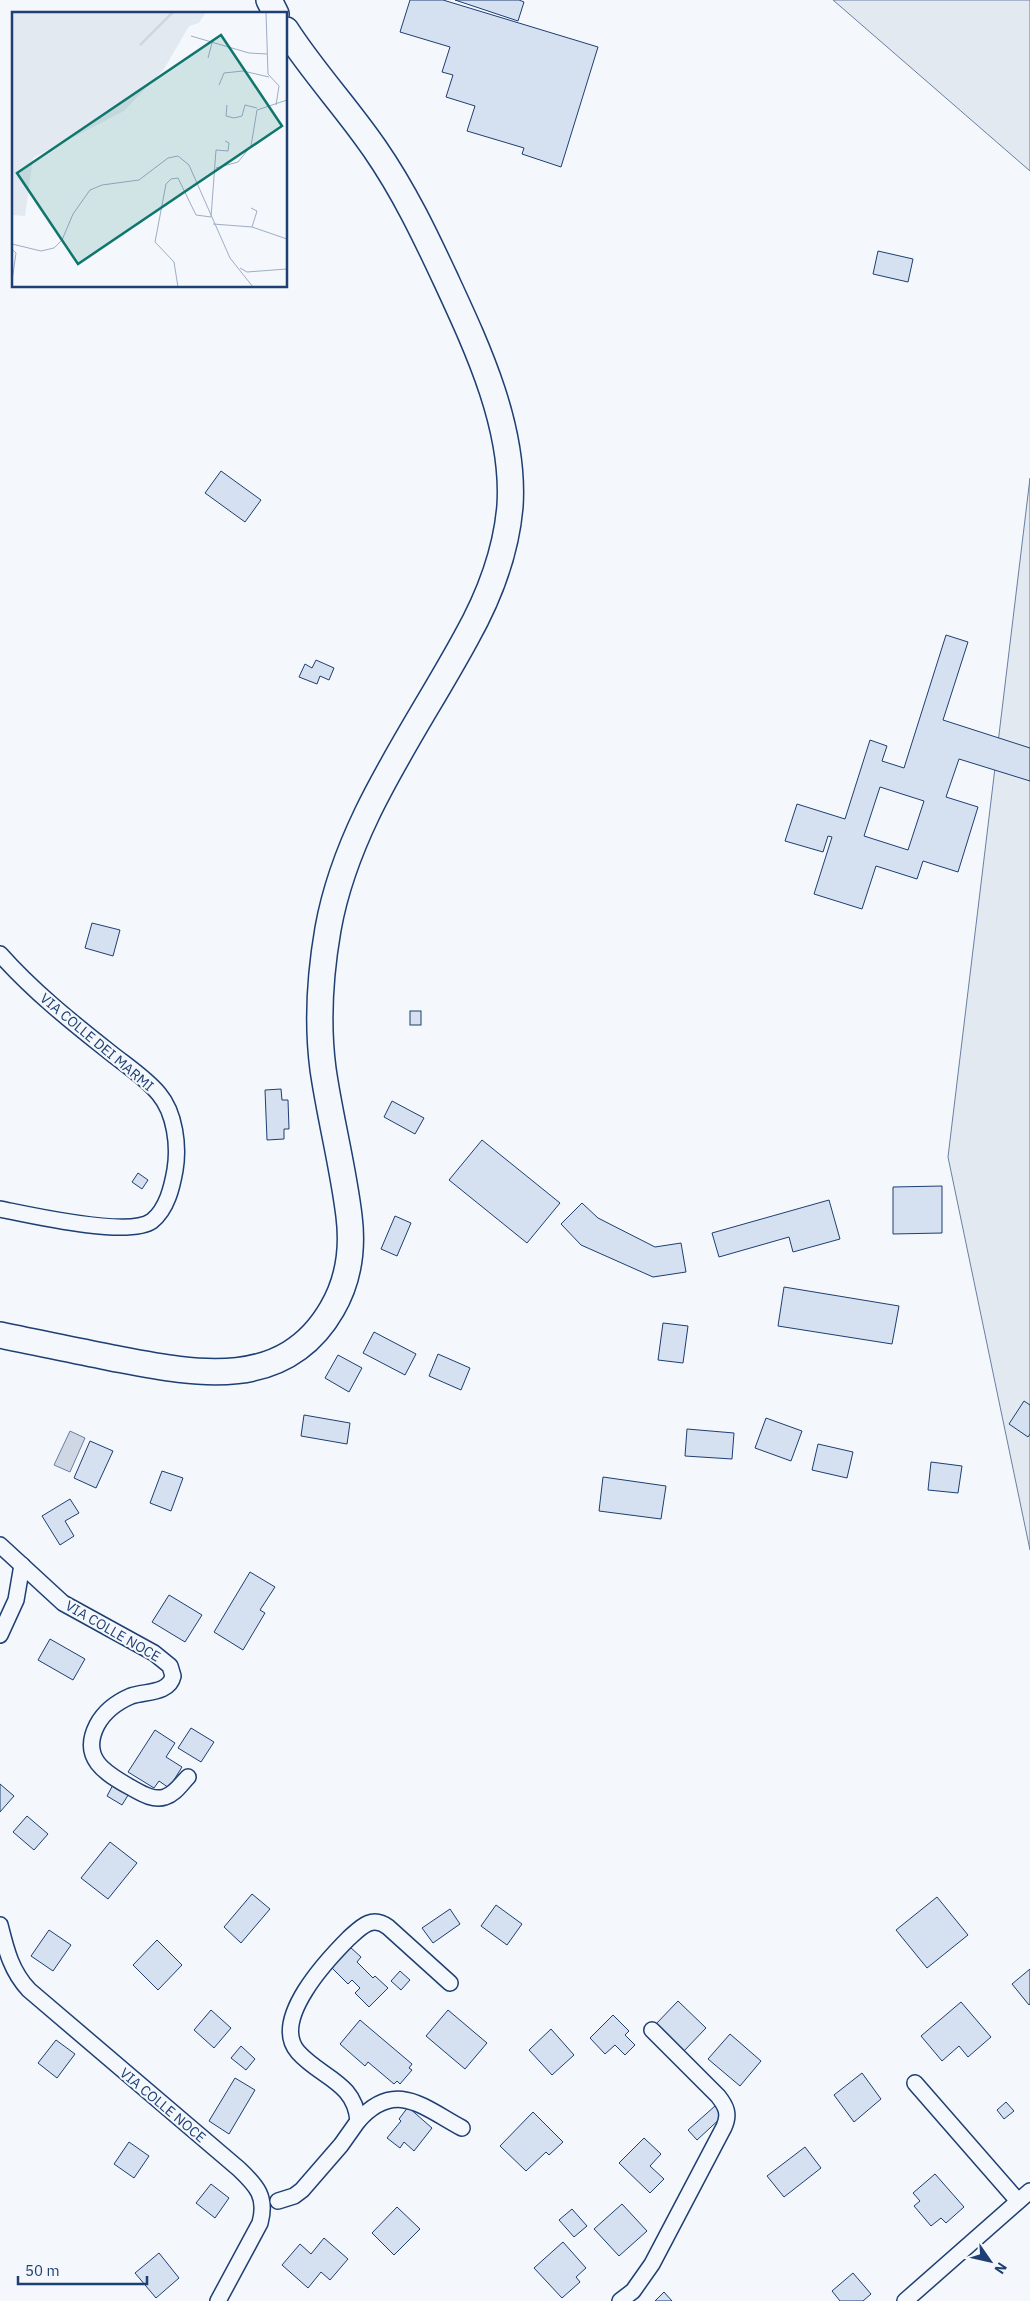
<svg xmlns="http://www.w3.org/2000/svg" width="1030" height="2301" font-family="'IBM Plex Sans',sans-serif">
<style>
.green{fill:#e3e9f0;stroke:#687fa3}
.water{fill:#cfd7e4;stroke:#687fa3}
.building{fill:#d5e0f0;stroke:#1d3f73;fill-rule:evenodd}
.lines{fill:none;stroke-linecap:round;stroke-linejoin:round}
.minor-casing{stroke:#1d3f73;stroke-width:18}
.primary-casing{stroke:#1d3f73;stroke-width:28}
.minor{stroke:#f4f7fb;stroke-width:15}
.primary{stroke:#f4f7fb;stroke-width:25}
.labels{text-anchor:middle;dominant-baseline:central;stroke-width:4;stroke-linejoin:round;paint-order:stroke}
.street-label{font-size:14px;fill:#1d3f73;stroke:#f4f7fb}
.inset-river{fill:none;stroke:#cfd7e4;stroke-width:2.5}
.inset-road{fill:none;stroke:#9eadc5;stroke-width:1}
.view{fill:#0f766e;fill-opacity:0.15;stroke:#0f766e;stroke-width:2.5}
.inset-edge{fill:none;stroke:#1d3f73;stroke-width:2.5}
</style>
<rect width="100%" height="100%" fill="#f4f7fb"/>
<g class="green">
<polygon points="833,0 1030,0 1030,171"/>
<polygon points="1030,478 1030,1550 948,1157"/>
</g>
<polygon class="water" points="70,1431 85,1438 70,1472 54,1465"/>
<g class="building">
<polygon points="410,0 443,0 598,47 561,167 522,154 524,148 467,131 475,106 446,97 453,75 442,72 450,47 400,32"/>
<polygon points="455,0 519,0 524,2 518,21"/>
<polygon points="878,251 913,259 908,282 873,274"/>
<polygon points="221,471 261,500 245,522 205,493"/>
<path d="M946 635 968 642 943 720 1030 748V781L959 759 946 797 978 807 958 872 923 861 917 879 876 866 862 909 814 894 832 837 828 836 823 852 785 841 797 804 845 819 870 740 887 746 882 761 904 768ZM880 787 924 801 908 850 864 836Z"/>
<polygon points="316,660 334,668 329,680 320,676 317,684 299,677 305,664 312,668"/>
<polygon points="92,923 120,930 113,956 85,948"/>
<rect x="410" y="1011" width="11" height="14"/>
<polygon points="281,1089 282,1100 288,1100 289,1129 284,1129 284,1139 267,1140 265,1090"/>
<polygon points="392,1101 424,1118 415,1134 384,1117"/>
<polygon points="482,1140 560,1203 527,1243 449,1180"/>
<polygon points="138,1173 148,1180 142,1189 132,1182"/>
<polygon points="942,1186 942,1233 893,1234 893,1187"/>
<polygon points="829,1200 840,1239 793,1252 789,1237 719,1257 712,1233"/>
<polygon points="582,1203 598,1218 655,1247 681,1243 686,1272 653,1277 581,1245 561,1224"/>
<polygon points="395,1216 411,1223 397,1256 381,1249"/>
<polygon points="784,1287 899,1306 892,1344 778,1326"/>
<polygon points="663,1323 688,1326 683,1363 658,1360"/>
<polygon points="374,1332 416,1354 405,1375 363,1353"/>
<polygon points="438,1354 470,1368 461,1390 429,1376"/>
<polygon points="338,1355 362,1368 349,1392 325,1378"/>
<polygon points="1024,1401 1030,1405 1030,1434 1028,1437 1009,1424"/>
<polygon points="304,1415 350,1423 347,1444 301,1436"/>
<polygon points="766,1418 802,1431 791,1461 755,1448"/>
<polygon points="687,1429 734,1433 732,1459 685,1456"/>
<polygon points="90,1441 113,1451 96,1488 74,1478"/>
<polygon points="818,1444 853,1452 847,1478 812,1470"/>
<polygon points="931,1462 962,1466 958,1493 928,1490"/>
<polygon points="162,1471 183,1478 171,1511 150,1503"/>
<polygon points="603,1477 666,1486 661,1519 599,1511"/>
<polygon points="70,1499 79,1513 65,1521 74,1536 60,1545 42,1516"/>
<polygon points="250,1572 275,1587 260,1610 265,1613 243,1650 214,1632"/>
<polygon points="169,1595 202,1615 185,1642 152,1622"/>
<polygon points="50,1639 85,1659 73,1680 38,1660"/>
<polygon points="191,1728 214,1742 201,1762 178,1748"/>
<polygon points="155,1730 175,1743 166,1757 182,1767 169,1788 159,1781 154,1788 128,1772"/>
<polygon points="114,1783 130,1792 122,1805 107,1796"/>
<polygon points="0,1784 14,1796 0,1812"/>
<polygon points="27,1816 48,1834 34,1850 13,1832"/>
<polygon points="110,1842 137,1863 108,1899 81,1878"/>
<polygon points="252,1894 270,1909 241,1943 224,1927"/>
<polygon points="937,1897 968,1935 927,1968 896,1930"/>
<polygon points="496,1905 522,1924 507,1945 481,1926"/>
<polygon points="450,1909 460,1924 433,1943 422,1928"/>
<polygon points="49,1930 71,1945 53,1971 31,1956"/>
<polygon points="157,1940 182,1965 158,1990 133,1965"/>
<polygon points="350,1947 361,1957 357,1962 373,1978 375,1976 388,1988 369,2007 355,1993 360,1988 352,1980 348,1984 331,1967"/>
<polygon points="1030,1969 1030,2004 1029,2005 1012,1984"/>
<polygon points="400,1971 410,1980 401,1990 391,1981"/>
<polygon points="678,2001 706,2028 683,2052 655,2025"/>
<polygon points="961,2002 991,2037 968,2057 959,2046 942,2061 921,2036"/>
<polygon points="211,2010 231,2028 214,2048 194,2030"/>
<polygon points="448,2010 487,2043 465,2069 426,2036"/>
<polygon points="613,2015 629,2031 625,2035 635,2045 625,2055 615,2045 605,2054 590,2038"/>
<polygon points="360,2020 412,2064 409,2068 412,2070 400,2084 397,2081 394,2084 368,2062 365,2066 340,2044"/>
<polygon points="551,2029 574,2055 552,2075 529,2050"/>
<polygon points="730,2034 761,2061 740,2086 708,2059"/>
<polygon points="56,2040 75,2054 57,2078 38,2063"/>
<polygon points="241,2046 255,2059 246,2070 231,2058"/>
<polygon points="862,2073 881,2099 854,2122 834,2095"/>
<polygon points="235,2078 255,2090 229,2134 209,2121"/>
<polygon points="1006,2102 1014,2111 1004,2119 997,2110"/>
<polygon points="715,2106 724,2115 697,2140 688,2130"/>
<polygon points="408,2107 432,2128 414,2151 404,2142 400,2148 387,2138 401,2121 399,2119"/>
<polygon points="533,2112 563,2142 549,2155 546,2152 526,2171 500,2146"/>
<polygon points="644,2138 661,2154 650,2166 664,2179 650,2193 619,2163"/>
<polygon points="129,2142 149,2156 134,2178 114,2164"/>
<polygon points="805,2147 821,2168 784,2197 767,2176"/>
<polygon points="935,2174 964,2207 946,2223 941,2218 931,2226 914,2206 920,2201 913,2193"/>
<polygon points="211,2184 229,2198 215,2218 196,2203"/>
<polygon points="622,2204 647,2231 619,2256 594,2229"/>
<polygon points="397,2207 420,2229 394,2255 372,2233"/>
<polygon points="572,2209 587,2226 574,2237 559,2220"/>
<polygon points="324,2238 348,2259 330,2280 321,2272 308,2288 282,2265 300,2244 311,2254"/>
<polygon points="563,2242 586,2268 576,2277 580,2282 562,2298 534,2268"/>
<polygon points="159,2253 179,2278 156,2298 135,2273"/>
<polygon points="853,2273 871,2294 863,2301 840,2301 832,2291"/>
<polygon points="664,2292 672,2301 655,2301"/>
</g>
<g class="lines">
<g class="minor-casing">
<g id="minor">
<path d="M0 954C32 990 69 1020 107 1050 124 1064 145 1077 159 1094 175 1113 179 1146 175 1170 172 1187 167 1209 152 1221 129 1238 30 1215 0 1209"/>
<path d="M0 1545 63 1603 154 1653 170 1666 173 1676C169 1694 145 1691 131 1696 117 1702 104 1712 97 1725 80 1758 105 1773 130 1787 141 1793 153 1801 165 1797 175 1794 181 1784 188 1777"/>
<polyline points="0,1635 16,1600 22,1565"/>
<path d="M0 1925C6 1949 11 1971 29 1990L239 2169C257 2186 267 2197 260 2223L218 2301"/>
<polyline points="915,2083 1018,2201"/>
<path d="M358 2121C395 2079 423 2107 462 2128"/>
<path d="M278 2201 294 2196 302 2190 341 2145 358 2121C355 2082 321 2078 298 2052 270 2020 328 1959 349 1938 361 1927 372 1915 388 1927L450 1983"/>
<path d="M620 2301 633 2291 652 2264 724 2127C730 2114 726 2106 718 2096L652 2030"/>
<polyline points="905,2301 1030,2191"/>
</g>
</g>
<g class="primary-casing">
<g id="primary">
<polyline points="269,0 276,14"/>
<path d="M0 1335C37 1343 74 1350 112 1358 191 1373 283 1394 332 1309 349 1280 353 1248 349 1216 343 1166 330 1118 323 1069 317 1023 320 975 328 929 347 822 415 732 466 638 489 597 506 554 510 506 515 428 478 349 446 280 425 235 404 191 375 149 347 108 313 72 286 30"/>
</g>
</g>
<use href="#minor" class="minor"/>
<use href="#primary" class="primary"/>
</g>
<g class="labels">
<g class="street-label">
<text transform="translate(97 1042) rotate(40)">VIA COLLE DEI MARMI</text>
<text transform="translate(113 1631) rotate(30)">VIA COLLE NOCE</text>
<text transform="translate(163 2105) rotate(40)">VIA COLLE NOCE</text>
</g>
</g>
<g transform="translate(12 12)">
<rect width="275" height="275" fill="#f4f7fb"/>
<path d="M0 0H194L187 11 177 14 152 57 112 99 21 146 13 204 0 203Z" fill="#e3e9f0"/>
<path class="inset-river" d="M128 33 161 0"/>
<path class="inset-road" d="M254 0 256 62 267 74 264 93M179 24 237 41 255 42M196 46 200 31M207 73 212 61 231 59 257 65M215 93 214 104 222 106 230 104 233 93 245 96M245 98 275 88M204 156 226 150 239 134 245 98M239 196 245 199 240 215M201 212 240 215 275 227M0 232 29 239 42 236 50 228 61 202 78 178 90 173 127 168 156 146 166 144 177 153 218 246 241 275M0 237 4 241 0 269M228 256 235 260 275 257M166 275 162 250 143 230 154 172 159 167 166 166 184 203 199 205 204 138 216 139 217 131 213 129"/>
<path class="view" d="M209 23 270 114 66 252 5 161Z"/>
<rect width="275" height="275" class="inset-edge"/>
</g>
<g transform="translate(990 2261) rotate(124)" stroke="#f4f7fb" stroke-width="4" paint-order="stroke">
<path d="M0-4L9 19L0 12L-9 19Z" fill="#1d3f73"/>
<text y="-8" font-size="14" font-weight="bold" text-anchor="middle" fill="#1d3f73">N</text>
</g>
<path d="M18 2276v8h129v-8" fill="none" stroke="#1d3f73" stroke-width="2.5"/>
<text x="25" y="2276" font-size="15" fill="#1d3f73" stroke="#f4f7fb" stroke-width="4" paint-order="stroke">50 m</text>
</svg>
